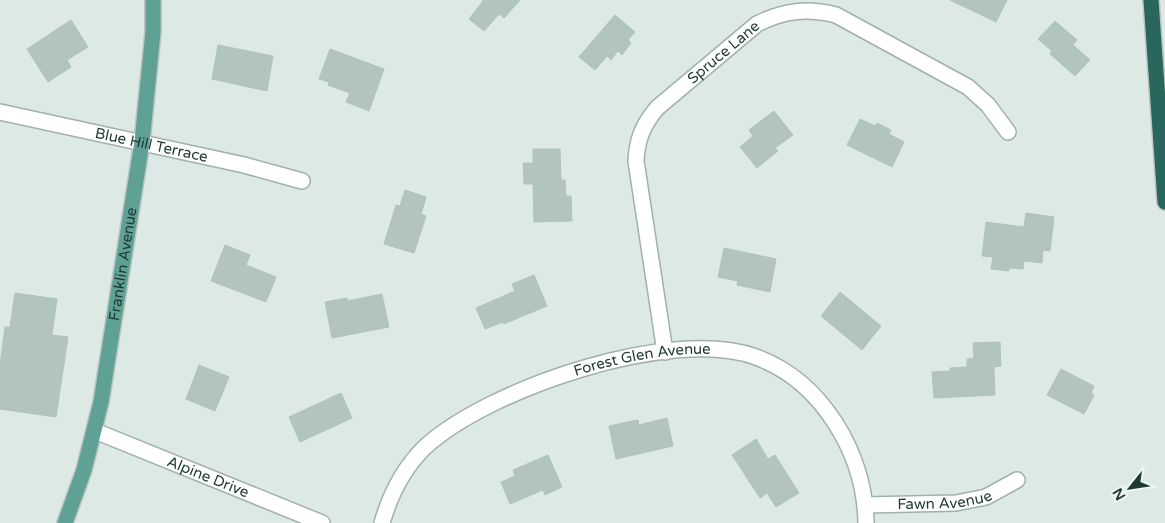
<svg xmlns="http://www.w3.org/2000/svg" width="1165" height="523" font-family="'Varela Round',sans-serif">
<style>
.building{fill:#b2c4be;stroke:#afc3bc}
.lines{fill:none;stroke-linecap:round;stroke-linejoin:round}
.minor-casing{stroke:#a0b1ac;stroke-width:18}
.major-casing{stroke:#bcc4c2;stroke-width:18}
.highway-casing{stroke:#bcc4c2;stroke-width:18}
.minor{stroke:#fff;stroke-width:15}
.major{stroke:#5fa195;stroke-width:15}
.highway{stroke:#29665e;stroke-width:15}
.labels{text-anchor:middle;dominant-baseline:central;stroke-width:5;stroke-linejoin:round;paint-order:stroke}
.street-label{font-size:15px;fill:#1e3934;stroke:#edf6f2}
</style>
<rect width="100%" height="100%" fill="#dde9e5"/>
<g class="building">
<polygon points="482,0 520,0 504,18 499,14 484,31 469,19 483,1"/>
<polygon points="950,0 1007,0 996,22"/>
<polygon points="615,15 635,32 628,40 631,43 622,55 618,51 611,60 607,56 595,70 579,57"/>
<polygon points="71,20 88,47 67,60 71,67 48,82 27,49"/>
<polygon points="1055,21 1077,40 1073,45 1090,60 1075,76 1050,54 1052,51 1038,39"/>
<polygon points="218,45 273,56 267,91 212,79"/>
<polygon points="330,49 384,69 369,111 346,102 350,93 328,85 329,82 319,79"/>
<polygon points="774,111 793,135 775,148 778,151 757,168 740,147 753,136 749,130"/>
<polygon points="860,119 875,126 877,123 891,130 889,134 904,142 892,167 847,145"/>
<polygon points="533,149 560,149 561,180 565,180 566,196 571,196 572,221 534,222 533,184 524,184 523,163 533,163"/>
<polygon points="405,190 426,197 421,214 426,216 414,253 384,244 396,205 400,206"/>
<polygon points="1026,213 1054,217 1050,251 1043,250 1042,263 1024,261 1023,269 1009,268 1009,271 991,269 993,257 982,256 986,222 1024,227"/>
<polygon points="225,245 250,255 246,265 276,277 266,302 211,281"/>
<polygon points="724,248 776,259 770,292 737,285 738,281 718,277"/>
<polygon points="534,275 547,306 504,324 503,322 485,329 476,308 515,291 512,284"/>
<polygon points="840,292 881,326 862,350 821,316"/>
<polygon points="15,293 57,299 52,335 68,337 56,417 0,409 0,365 5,327 10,327"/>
<polygon points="382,294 389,327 332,338 325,302 347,298 347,301"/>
<polygon points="1000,342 1001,366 994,367 995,395 934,398 932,372 950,371 950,368 967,367 967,359 974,358 973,343"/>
<polygon points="199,365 229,377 215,411 186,399"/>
<polygon points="1061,369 1094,386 1091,393 1094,395 1084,414 1047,395"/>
<polygon points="341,393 352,418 300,442 289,417"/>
<polygon points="667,418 673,446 616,459 609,426 638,420 639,425"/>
<polygon points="756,439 768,459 775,455 799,493 776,507 767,493 760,498 732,455"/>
<polygon points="548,455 562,487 545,495 543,490 510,504 501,482 515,476 513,470"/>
</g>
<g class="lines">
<g class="minor-casing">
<g id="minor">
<path id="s1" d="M0 112 244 165 302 181"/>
<path id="s2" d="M665 352 636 161C637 139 643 125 657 108L757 24C785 10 807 8 836 15L968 87 988 105 1008 132"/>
<path id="s3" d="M95 431 322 523"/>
<path id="s4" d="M866 505 956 503 986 497 1017 480"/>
<path id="s5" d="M382 523C390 495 403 469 424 448 487 389 672 326 756 357 822 381 865 454 866 523"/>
</g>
</g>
<g class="major-casing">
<g id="major">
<path id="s6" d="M65 523 84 470 101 402 142 142 153 32V0"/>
</g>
</g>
<g class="highway-casing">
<polyline id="highway" points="1151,0 1165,202"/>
</g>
<use href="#minor" class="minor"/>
<use href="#major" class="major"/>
<use href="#highway" class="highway"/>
</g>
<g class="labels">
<g class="street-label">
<text stroke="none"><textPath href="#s2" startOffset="338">Spruce Lane</textPath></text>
<text stroke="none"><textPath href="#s1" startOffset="155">Blue Hill Terrace</textPath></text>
<text stroke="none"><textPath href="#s6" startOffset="266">Franklin Avenue</textPath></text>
<text stroke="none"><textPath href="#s5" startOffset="326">Forest Glen Avenue</textPath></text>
<text stroke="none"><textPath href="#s3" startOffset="122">Alpine Drive</textPath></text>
<text stroke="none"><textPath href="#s4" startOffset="79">Fawn Avenue</textPath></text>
</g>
</g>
<g transform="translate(1130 488) rotate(240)" stroke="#edf6f2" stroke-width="4" paint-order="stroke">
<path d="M0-4L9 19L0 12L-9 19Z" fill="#1e3934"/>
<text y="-8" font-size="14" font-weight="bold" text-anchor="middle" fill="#1e3934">N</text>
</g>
</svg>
